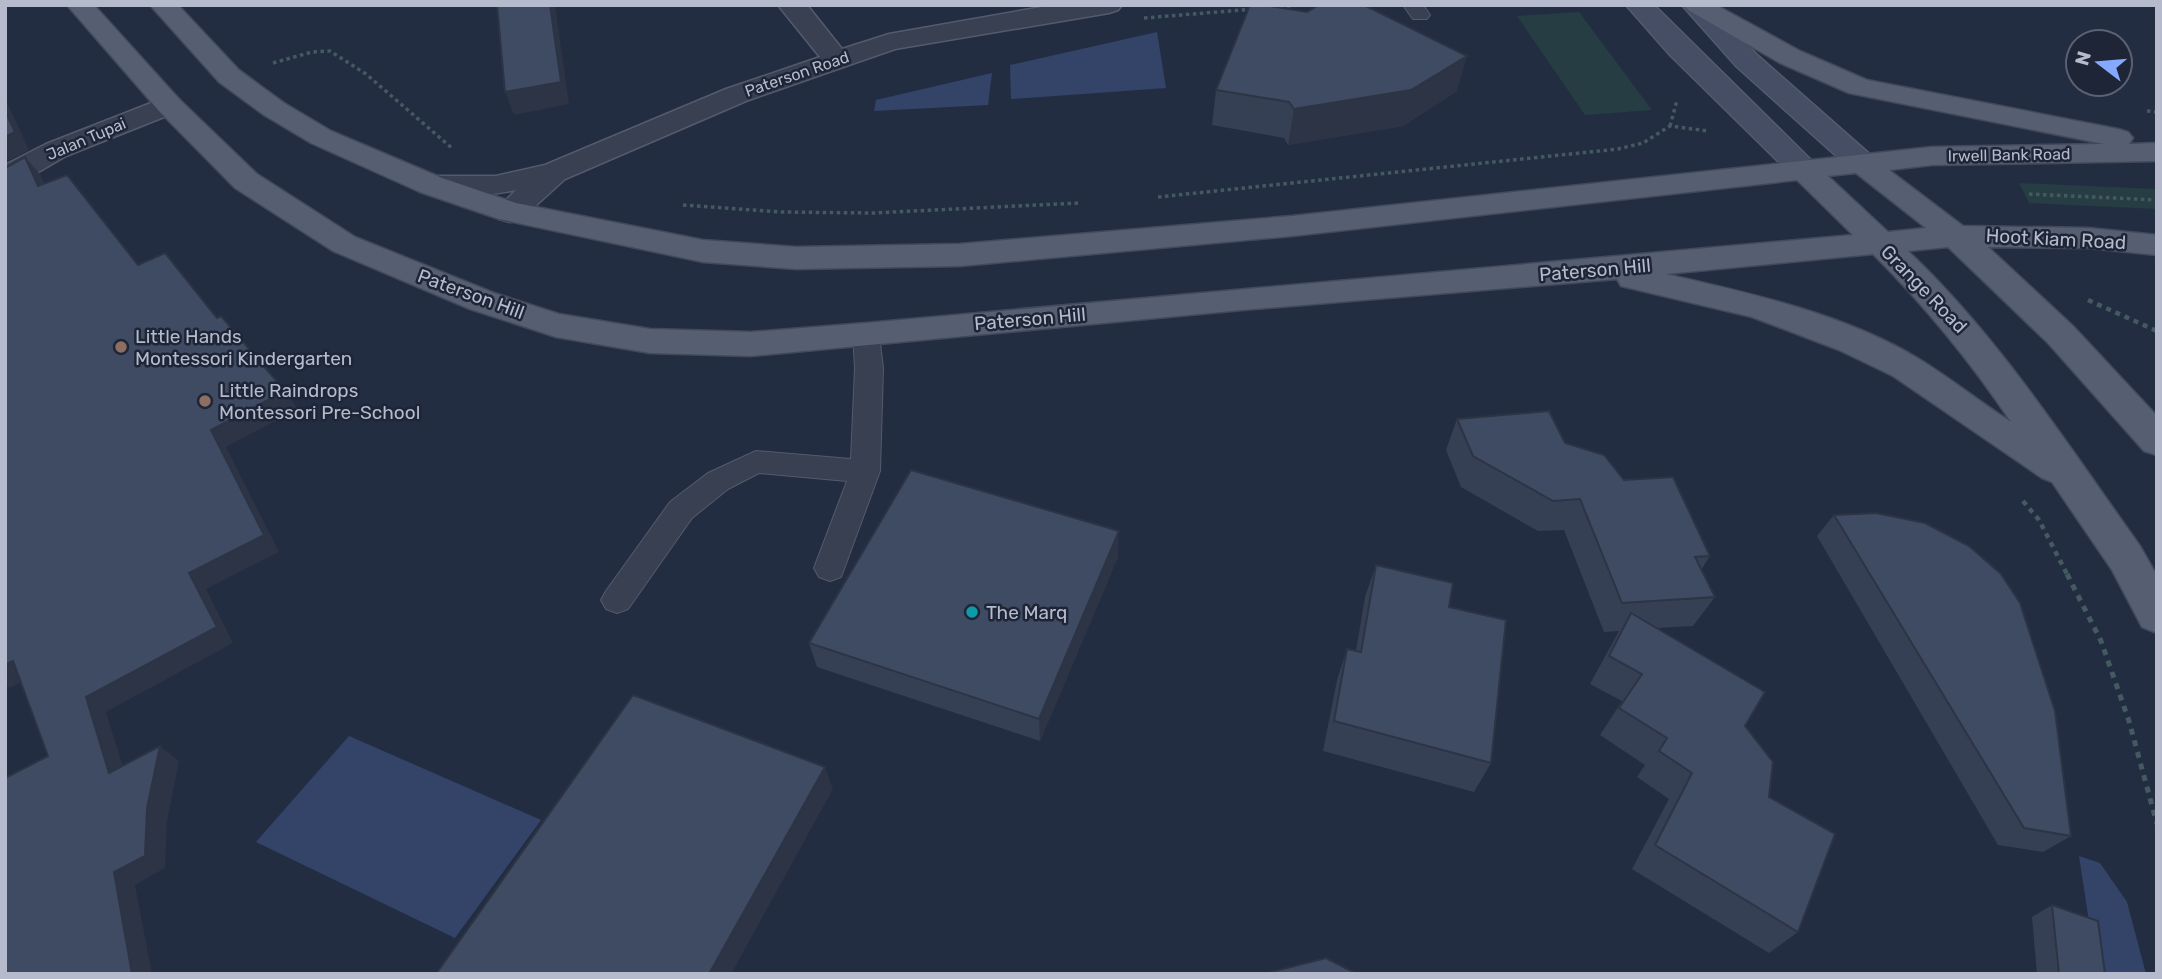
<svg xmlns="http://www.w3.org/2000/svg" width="2162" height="979" font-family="Rubik,sans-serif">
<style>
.green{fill:#253d43}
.water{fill:#344469}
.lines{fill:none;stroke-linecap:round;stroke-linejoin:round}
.service-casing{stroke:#535b6c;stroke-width:2}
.minor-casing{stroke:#535b6c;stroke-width:3}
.secondary-casing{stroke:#535b6c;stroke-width:3}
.primary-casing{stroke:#42495b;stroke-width:3}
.path-far2{stroke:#445a60;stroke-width:3.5;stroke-dasharray:3.5 3.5;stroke-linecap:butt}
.path-far1{stroke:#445a60;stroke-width:4.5;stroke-dasharray:5 5;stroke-linecap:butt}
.path{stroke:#445a60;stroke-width:5;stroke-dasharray:6 6;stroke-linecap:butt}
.service{fill:#384052;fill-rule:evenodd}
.minor{fill:#384052;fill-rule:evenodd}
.secondary{fill:#454e65;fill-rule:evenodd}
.primary{fill:#565f72;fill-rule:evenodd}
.wall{fill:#364054}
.shaded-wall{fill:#2c3445}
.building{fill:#3f4b62;stroke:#2c3445;stroke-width:2}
.education-dot{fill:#8d6e63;stroke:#1d2537;stroke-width:2.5}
.culture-dot{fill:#0f9aa8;stroke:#1d2537;stroke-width:2.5}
.labels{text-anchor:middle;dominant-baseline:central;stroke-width:5;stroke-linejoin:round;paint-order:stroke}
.far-street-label{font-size:16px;fill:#b5bbcc;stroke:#1d2537}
.street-label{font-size:19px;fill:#b5bbcc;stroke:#1d2537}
.poi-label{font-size:19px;fill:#b5bbcc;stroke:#1d2537;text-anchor:start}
</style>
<rect width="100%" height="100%" fill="#232d42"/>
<g class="green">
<polygon points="1579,12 1652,110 1585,115 1517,16"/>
<polygon points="2019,183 2157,189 2157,209 2029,203"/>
</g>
<g class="water">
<polygon points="1157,32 1166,88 1011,99 1010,65"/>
<polygon points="992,73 988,105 874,111 876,100"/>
<polygon points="349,736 541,820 455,938 256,842"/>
<polygon points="2079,856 2100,863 2127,902 2146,974 2097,974"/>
</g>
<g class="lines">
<g class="service-casing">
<g id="service">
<polygon points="1403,5 1423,5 1430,15 1427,19 1413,19"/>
<polygon points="866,326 875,328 879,335 883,368 880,471 841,577 830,581 819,577 814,568 847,481 759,473 728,489 692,518 628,609 617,613 606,609 601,600 606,591 670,502 708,473 756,451 851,459 855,368 853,335 857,328"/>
</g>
</g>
<g class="minor-casing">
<g id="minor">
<path d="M778 5H807L842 49 889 34 1053 5H1122L1118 10 1109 13 895 49 746 101 565 179 521 219 510 222 499 219 494 212 516 190C487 196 449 199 420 192L416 185 420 178 431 176H496L545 165 726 89 820 57Z"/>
<polygon points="169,96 179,99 183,105 179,111 66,156 16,185 5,187 5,165 46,144"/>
</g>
</g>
<g class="secondary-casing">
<g id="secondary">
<polygon points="1626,5 1654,5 1816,165 1820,171 1816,177 1805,180 1794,177 1670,55"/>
<polygon points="1682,5 1710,5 1757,55 1874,158 1878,164 1874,170 1863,173 1852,170 1737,67"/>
</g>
</g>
<g class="primary-casing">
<path id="primary" d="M67 5H94L179 99 257 174 355 237 494 293 559 314 650 329 751 332 866 323 1853 235 1797 180 1292 236 960 266 796 269 703 262 499 219 420 192 311 143 264 115 219 82 150 5H178L239 70 284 103 331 131 442 178 516 203 703 240 796 247 960 244 1292 216 1932 147 2104 144 1849 93 1780 63 1688 10 1684 5H1716L1800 51 1867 80 2118 129 2128 132 2133 138 2129 144 2157 143V161L1932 165 1889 170 1963 226 2089 228 2157 235V255L2089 248 1988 247 2073 326 2157 416V455L2144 451 2048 343 1948 247 1908 251C1999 337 2067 444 2140 546L2157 576V633L2142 627 2112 570 2052 482 2042 478 1893 376 1839 350 1752 317 1621 286 1617 279 1242 310 751 356 650 353 556 337 470 309 333 251 235 188 159 111ZM1856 173 1926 228 1888 232 1828 176ZM1873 254C1925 306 1970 361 2011 422 1980 402 1950 378 1919 359 1845 314 1749 293 1666 274Z"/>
</g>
<g class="path-far2">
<polyline points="1273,7 1303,5"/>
<polyline points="1144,18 1254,9"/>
<polyline points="273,63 312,52 330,51 366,74 453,149"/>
<polyline points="2147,111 2157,112"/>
<polyline points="1670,126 1676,104 1674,100"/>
<polyline points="2029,194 2157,200"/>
<polyline points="1158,197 1618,149 1643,143 1670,126 1708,131"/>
<polyline points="683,205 780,212 873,213 1079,203"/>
</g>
<g class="path-far1">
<polyline points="2088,300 2157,331"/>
<polyline points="2023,501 2039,520 2068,576"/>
</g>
<polyline class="path" points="2067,574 2101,641 2129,721 2157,824"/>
<use href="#service" class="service"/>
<use href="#minor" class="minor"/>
<use href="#secondary" class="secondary"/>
<use href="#primary" class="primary"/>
</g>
<g class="wall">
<polygon points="1216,90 1457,91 1403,126 1288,145 1284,138 1212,125"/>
<polygon points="1457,419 1565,443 1624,480 1710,556 1701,570 1715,597 1693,626 1658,628 1745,726 1769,797 1798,932 1769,953 1632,869 1669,799 1637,777 1645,765 1600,735 1622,701 1590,684 1613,642 1619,631 1604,632 1564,530 1538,531 1461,487 1446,450"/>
<polygon points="1834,515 2071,836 2043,852 1998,845 1817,536"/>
<polygon points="1118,557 1040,741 817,667 809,643"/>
<polygon points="1376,565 1449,607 1491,763 1474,792 1323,751 1337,680 1347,649 1356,651 1365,597"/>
<polygon points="2052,905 2105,974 2037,974 2032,917"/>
</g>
<g class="shaded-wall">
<polygon points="550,5 555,5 569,104 514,115 505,92"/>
<polygon points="1467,56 1457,91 1403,126 1288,145 1294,109"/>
<polygon points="5,98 29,150 5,162"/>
<polygon points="25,157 40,174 53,204 38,186"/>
<polygon points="285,391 298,409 226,447 279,552 206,589 233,643 106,712 129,787 109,773 86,697 189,573 211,430"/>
<polygon points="1119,531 1118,557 1040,741 1039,719"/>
<polygon points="13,661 33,676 10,688 5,685 5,665"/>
<polygon points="160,746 179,761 167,822 165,868 135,885 152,974 132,974 114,872 147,808"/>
<polygon points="825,767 833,789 731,974 709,974"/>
</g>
<g class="building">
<polygon points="497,5 550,5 561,82 505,92"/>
<polygon points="1250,5 1264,5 1307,12 1319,5 1364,5 1467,56 1411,90 1294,109 1289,102 1216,90"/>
<polygon points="5,111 15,132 5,137"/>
<polygon points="25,157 38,186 67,175 138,265 165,253 217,318 221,316 285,391 211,430 264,535 189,573 217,627 86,697 109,773 160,746 147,808 145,856 114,872 132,974 5,974 5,778 48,756 13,661 5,665 5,168"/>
<polygon points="1549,411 1565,443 1604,455 1624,480 1673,477 1710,556 1695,557 1715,597 1622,603 1580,499 1553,501 1473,456 1457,419"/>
<polygon points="911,470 1119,531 1039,719 809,643"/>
<polygon points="1876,513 1925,523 1969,546 2001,574 2020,603 2055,711 2071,836 2024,828 1834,515"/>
<polygon points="1376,565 1453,583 1449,607 1506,620 1491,763 1334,721 1347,649 1361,652"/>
<polygon points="1631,613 1765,692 1745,726 1773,762 1769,797 1835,834 1798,932 1655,845 1692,773 1659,751 1667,738 1619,708 1642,674 1609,656"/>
<polygon points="633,695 825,767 709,974 436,974"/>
<polygon points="2052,905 2098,921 2105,974 2059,974"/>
<polygon points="1326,958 1357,974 1270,974 1271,972"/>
</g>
<g class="education-dot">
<circle cx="121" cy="347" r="7"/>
<circle cx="205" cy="401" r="7"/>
</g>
<circle class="culture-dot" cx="972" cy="612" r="7"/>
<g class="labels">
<g class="far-street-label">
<text transform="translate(797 74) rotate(-19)">Paterson Road</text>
<text transform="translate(86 139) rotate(-23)">Jalan Tupai</text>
<text transform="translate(2009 155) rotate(-1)">Irwell Bank Road</text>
</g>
<g class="street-label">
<text transform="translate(2056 239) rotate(3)">Hoot Kiam Road</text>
<text transform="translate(1595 270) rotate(-5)">Paterson Hill</text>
<text transform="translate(1924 289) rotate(46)">Grange Road</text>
<text transform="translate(471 294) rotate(20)">Paterson Hill</text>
<text transform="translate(1030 319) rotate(-5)">Paterson Hill</text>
</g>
<g class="poi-label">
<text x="135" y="336">Little Hands<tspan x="135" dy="22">Montessori Kindergarten</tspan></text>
<text x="219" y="390">Little Raindrops<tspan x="219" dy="22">Montessori Pre-School</tspan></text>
<text x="986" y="612">The Marq</text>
</g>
</g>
<rect width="2162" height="979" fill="none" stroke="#b5bbcc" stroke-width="14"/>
<g transform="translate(2099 63) rotate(286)"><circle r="33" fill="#1d2537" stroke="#5a6173" stroke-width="2"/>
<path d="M0-5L12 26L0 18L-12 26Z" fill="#87a8ff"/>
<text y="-10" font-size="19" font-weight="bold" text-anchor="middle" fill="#b5bbcc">N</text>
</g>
</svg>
